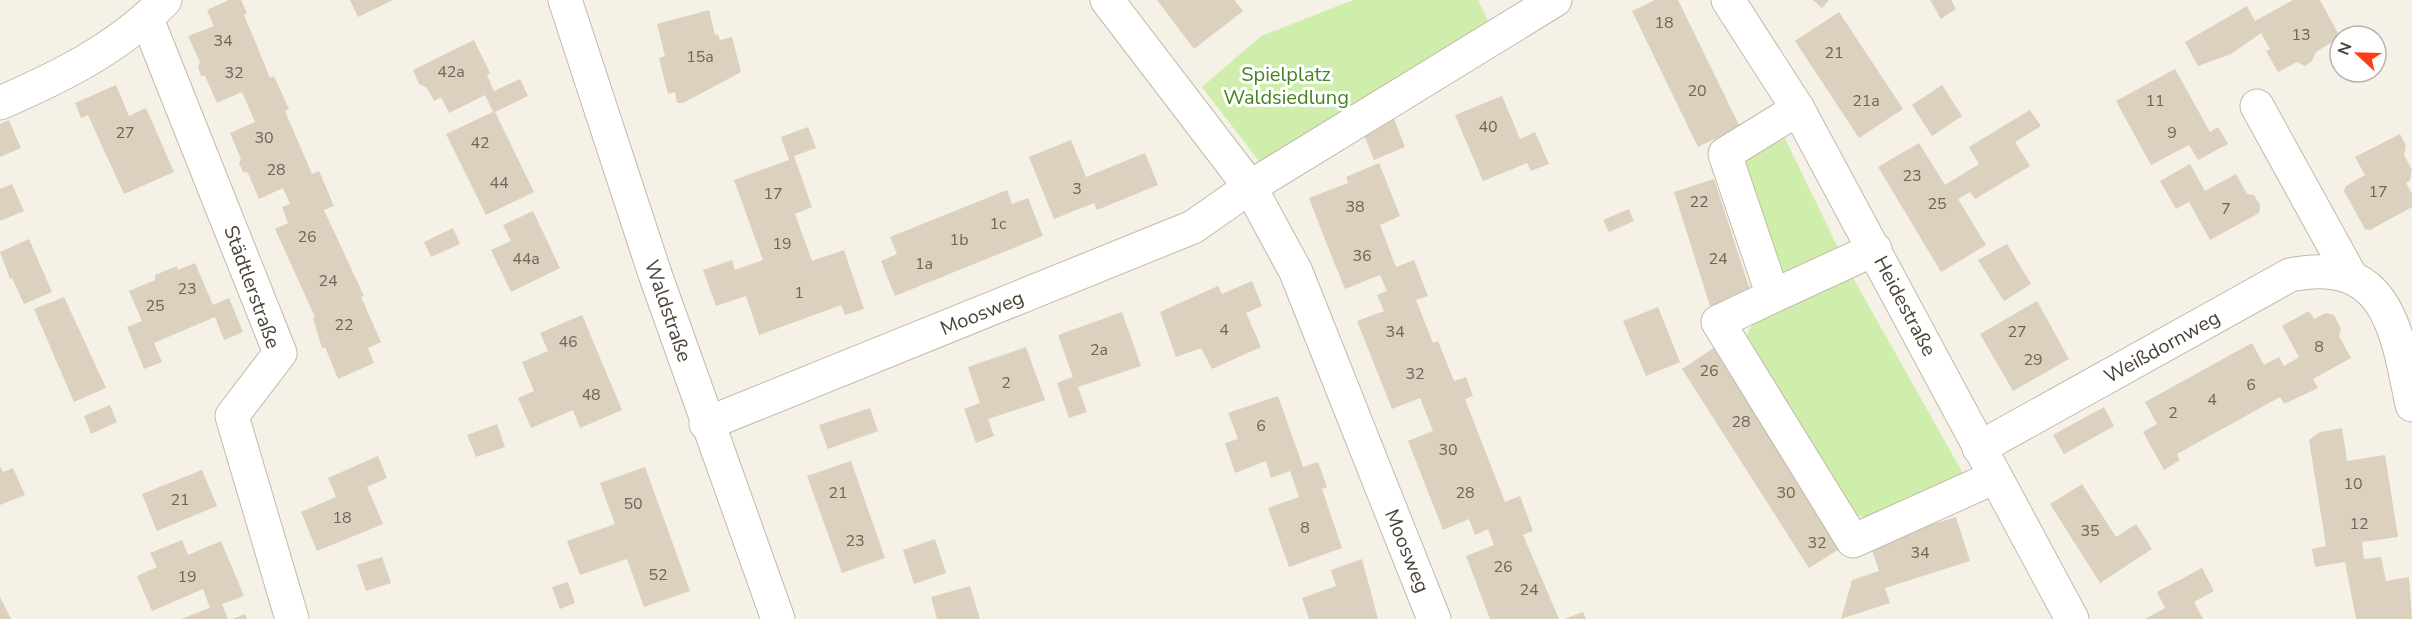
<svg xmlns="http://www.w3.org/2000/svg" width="2412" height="619" font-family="'Nunito Sans',sans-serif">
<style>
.green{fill:#cfeeab}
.building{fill:#dcd0be}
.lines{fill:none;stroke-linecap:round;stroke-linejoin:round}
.minor-casing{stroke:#c2baa9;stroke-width:35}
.minor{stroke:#fff;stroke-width:33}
.labels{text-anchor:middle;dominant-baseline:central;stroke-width:6;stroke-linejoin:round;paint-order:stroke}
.number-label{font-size:16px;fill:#6e6657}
.park-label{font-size:20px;fill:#458321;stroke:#fff}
.street-label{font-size:20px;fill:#4a4235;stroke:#fff}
</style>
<rect width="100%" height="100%" fill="#f6f1e7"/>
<g class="green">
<polygon points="1353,0 1478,0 1489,23 1262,165 1202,87 1261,36"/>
<polygon points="1783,134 1842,256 1781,279 1739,163"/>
<polygon points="1852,276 1969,484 1872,519 1859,516 1849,510 1746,344 1748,332 1755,321"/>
</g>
<g class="building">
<polygon points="229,0 241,0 247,13 244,15 257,46 270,78 274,76 289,109 285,111 312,174 319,171 334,206 324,210 364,296 361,297 381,342 368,348 374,363 338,379 325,347 322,348 313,318 315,317 275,229 288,223 282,207 290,204 283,188 259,199 248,173 243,172 239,163 241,159 230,133 255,122 242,92 217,103 205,76 201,76 198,67 200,62 188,36 214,26 207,10"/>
<polygon points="350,0 393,0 358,17"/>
<polygon points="1157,0 1234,0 1243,11 1194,49"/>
<polygon points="1655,0 1678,0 1740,127 1698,147 1632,11"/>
<polygon points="1813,0 1829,0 1822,8"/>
<polygon points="1930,0 1951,0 1956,9 1941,19"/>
<polygon points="2293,0 2320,0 2340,37 2316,52 2312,61 2305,66 2297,62 2278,72 2266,51 2270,49 2261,33 2231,54 2198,66 2185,42 2247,6 2255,21"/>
<polygon points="709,10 715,35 718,34 720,40 732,37 741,72 683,103 677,103 675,92 668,94 659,58 665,56 657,24"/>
<polygon points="1839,12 1903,109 1859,138 1795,41"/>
<polygon points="474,40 490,73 487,75 494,91 520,79 528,96 495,112 534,192 486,215 446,134 493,112 485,95 449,113 441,97 434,101 427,88 419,84 413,70"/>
<polygon points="2175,69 2210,132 2218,127 2228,144 2198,160 2189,145 2151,165 2116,101"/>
<polygon points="116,85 129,116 146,108 174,172 124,194 88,115 81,118 75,103"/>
<polygon points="1942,85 1962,116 1932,136 1912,105"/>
<polygon points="1502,96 1520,139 1535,132 1549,164 1531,171 1527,163 1483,181 1455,115"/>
<polygon points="2030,110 2041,126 2015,142 2030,166 1975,199 1970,192 1958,199 1986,245 1941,272 1878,167 1919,143 1945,185 1979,164 1969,147"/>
<polygon points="1392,114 1405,147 1374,160 1363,132"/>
<polygon points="9,120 21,148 0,157 0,124"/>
<polygon points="808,127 816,148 794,156 812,207 795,214 812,261 844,250 864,309 845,315 841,305 759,335 746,296 716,306 703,270 732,260 735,270 763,260 734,180 789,160 781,137"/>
<polygon points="2400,134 2406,146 2404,155 2412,170 2410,180 2406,183 2412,194 2412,207 2370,230 2365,229 2344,191 2346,186 2365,175 2355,157"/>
<polygon points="1071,140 1086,177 1145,153 1158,185 1097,210 1094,203 1054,219 1029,157"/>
<polygon points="1379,163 1400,216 1380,225 1396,267 1414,260 1428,296 1416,300 1433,343 1438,341 1454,381 1466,377 1473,396 1465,399 1505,502 1520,496 1533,531 1523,535 1559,619 1490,619 1466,556 1494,545 1488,529 1475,535 1469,519 1443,530 1408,441 1433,431 1420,398 1392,409 1357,321 1384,311 1377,295 1387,291 1380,275 1345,289 1327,245 1309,198 1348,183 1346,177"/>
<polygon points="2190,164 2205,191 2236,174 2247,194 2254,195 2260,205 2259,213 2210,240 2189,202 2176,209 2160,181"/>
<polygon points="1714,179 1751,293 1710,306 1674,192"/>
<polygon points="12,184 24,211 0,221 0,189"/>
<polygon points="1007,190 1012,204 1028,198 1043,236 895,296 881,261 897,254 890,237"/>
<polygon points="1629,209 1634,221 1609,232 1603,220"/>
<polygon points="533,211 560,268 511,292 491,250 511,241 503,225"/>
<polygon points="453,228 460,244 431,257 424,242"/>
<polygon points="29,239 52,292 24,304 12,278 10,279 0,252"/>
<polygon points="2007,244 2031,284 2004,301 1978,260"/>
<polygon points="195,263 213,305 229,298 243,332 224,340 215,317 154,343 162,362 144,369 127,327 142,321 129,291 155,280 155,275 177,266 178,270"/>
<polygon points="1252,281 1262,306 1246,313 1261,347 1212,369 1201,348 1176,357 1160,312 1218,286 1222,294"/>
<polygon points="64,297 106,388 74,402 34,309"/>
<polygon points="2037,301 2069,359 2013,391 1980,334"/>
<polygon points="1658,307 1680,362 1646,376 1623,321"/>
<polygon points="2309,311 2314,319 2326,313 2334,315 2341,329 2339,336 2351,358 2313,379 2318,388 2284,404 2280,397 2177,454 2180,460 2164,470 2143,432 2157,424 2145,402 2252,343 2264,365 2279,357 2284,366 2299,357 2282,326"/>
<polygon points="1122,312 1141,366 1078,387 1087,412 1069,418 1057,383 1073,377 1058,335"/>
<polygon points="582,315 622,410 580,428 573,410 531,428 518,398 534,391 522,362 548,351 540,333"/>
<polygon points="1718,345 1844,546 1809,568 1682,369"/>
<polygon points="1026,347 1045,400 988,419 994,436 976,443 964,409 980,403 968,367"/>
<polygon points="1278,396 1303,467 1318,462 1327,487 1322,489 1342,548 1289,567 1268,508 1299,497 1290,471 1271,478 1266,461 1235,473 1225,443 1238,439 1228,413"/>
<polygon points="110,405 117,422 91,434 84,416"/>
<polygon points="2104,407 2114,426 2064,454 2053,435"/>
<polygon points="870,408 878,431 828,449 819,425"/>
<polygon points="497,424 505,447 476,457 467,435"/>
<polygon points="2342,428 2347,461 2385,455 2398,537 2362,542 2364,559 2381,557 2386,581 2409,577 2412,619 2356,619 2345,562 2315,567 2312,549 2326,546 2309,440 2320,432"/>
<polygon points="378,456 387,478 367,487 383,524 317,551 301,512 336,497 328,478"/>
<polygon points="851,461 885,558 842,573 807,476"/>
<polygon points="0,466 3,472 13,468 25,495 0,505"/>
<polygon points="645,467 690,591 644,607 627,559 580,575 567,541 615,524 600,483"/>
<polygon points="202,470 217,506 157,531 142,494"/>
<polygon points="2082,484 2116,537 2136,524 2152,549 2100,583 2050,504"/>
<polygon points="1956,517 1970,561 1885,588 1890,603 1841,619 1852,580 1879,571 1870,544"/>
<polygon points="935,539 946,573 914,584 903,550"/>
<polygon points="182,540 188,555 221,541 244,596 222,604 228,619 181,619 210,608 203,589 152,611 137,576 157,567 150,553"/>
<polygon points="382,557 391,583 366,591 357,565"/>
<polygon points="1362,559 1378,619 1309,619 1302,598 1336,586 1331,570"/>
<polygon points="2202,568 2214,591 2194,602 2203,619 2145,619 2165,608 2157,592"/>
<polygon points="568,582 575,603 560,609 552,587"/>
<polygon points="970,586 980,619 937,619 931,597"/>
<polygon points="0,597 11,619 0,619"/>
<polygon points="1583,612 1586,619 1564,619"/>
<polygon points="245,614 247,619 232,619"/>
</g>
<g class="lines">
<g class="minor-casing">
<g id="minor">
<polyline points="565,0 655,274 778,619"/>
<polyline points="1107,0 1250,187 1296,272 1434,619"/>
<polyline points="1728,0 1798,109 2072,619"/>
<polyline points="147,19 280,353 232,416 292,619"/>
<path d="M0 103C60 77 119 48 165 0"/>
<polyline points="2257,106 2350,275"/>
<polyline points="1798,109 1725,154 1773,296 1718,322 1853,541 1995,477"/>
<polyline points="1773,296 1875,249"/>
<polyline points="706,424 1193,227 1250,187 1555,0"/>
<path d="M1979 448 2290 275C2388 255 2397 331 2412 405"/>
</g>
</g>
<use href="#minor" class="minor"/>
</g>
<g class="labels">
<g class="number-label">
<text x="1664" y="23">18</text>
<text x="2301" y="35">13</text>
<text x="223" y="41">34</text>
<text x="1834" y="53">21</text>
<text x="700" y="57">15a</text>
<text x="451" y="72">42a</text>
<text x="234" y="73">32</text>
<text x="1697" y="91">20</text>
<text x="1866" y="101">21a</text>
<text x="2155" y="101">11</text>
<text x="1488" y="127">40</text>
<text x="125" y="133">27</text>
<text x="2172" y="133">9</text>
<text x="264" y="138">30</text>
<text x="480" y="143">42</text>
<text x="276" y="170">28</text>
<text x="1912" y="176">23</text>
<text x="499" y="183">44</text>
<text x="1077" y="189">3</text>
<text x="2378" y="192">17</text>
<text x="773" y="194">17</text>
<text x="1699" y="202">22</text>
<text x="1937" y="204">25</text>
<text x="1355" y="207">38</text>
<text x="2226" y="209">7</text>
<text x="998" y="224">1c</text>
<text x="307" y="237">26</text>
<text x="959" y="240">1b</text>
<text x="782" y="244">19</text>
<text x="1362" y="256">36</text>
<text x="526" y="259">44a</text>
<text x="1718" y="259">24</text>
<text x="924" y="264">1a</text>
<text x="328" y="281">24</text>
<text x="187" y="289">23</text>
<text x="799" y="293">1</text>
<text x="155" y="306">25</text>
<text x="344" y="325">22</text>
<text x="1224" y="330">4</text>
<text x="1395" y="332">34</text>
<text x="2017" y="332">27</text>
<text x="568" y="342">46</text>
<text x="2319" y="347">8</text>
<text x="1099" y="350">2a</text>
<text x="2033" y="360">29</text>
<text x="1709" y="371">26</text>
<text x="1415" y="374">32</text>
<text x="1006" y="383">2</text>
<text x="2251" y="385">6</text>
<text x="591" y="395">48</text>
<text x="2212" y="400">4</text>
<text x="2173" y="413">2</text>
<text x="1741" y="422">28</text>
<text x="1261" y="426">6</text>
<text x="1448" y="450">30</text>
<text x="2353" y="484">10</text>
<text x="838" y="493">21</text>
<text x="1465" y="493">28</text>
<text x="1786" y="493">30</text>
<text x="180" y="500">21</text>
<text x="633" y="504">50</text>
<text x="342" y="518">18</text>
<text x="2359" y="524">12</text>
<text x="1305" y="528">8</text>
<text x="2090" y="531">35</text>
<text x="855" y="541">23</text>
<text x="1817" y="543">32</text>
<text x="1920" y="553">34</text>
<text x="1503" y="567">26</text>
<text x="658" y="575">52</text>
<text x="187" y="577">19</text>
<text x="1529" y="590">24</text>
</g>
<g class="park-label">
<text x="1286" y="74">Spielplatz<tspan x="1286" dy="23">Waldsiedlung</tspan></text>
</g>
<g class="street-label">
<text transform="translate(252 287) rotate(70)">Städtlerstraße</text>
<text transform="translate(1905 306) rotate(62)">Heidestraße</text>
<text transform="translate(668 311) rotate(71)">Waldstraße</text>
<text transform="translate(982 313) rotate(-22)">Moosweg</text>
<text transform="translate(2162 347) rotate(-29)">Weißdornweg</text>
<text transform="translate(1407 551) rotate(68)">Moosweg</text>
</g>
</g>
<g transform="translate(2358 54) rotate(292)"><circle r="28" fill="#ffffff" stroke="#b7b3ae" stroke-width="1.5"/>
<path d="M0-4.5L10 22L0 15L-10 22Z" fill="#ff3b15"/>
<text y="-9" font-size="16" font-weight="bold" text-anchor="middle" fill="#4a4235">N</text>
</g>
</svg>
